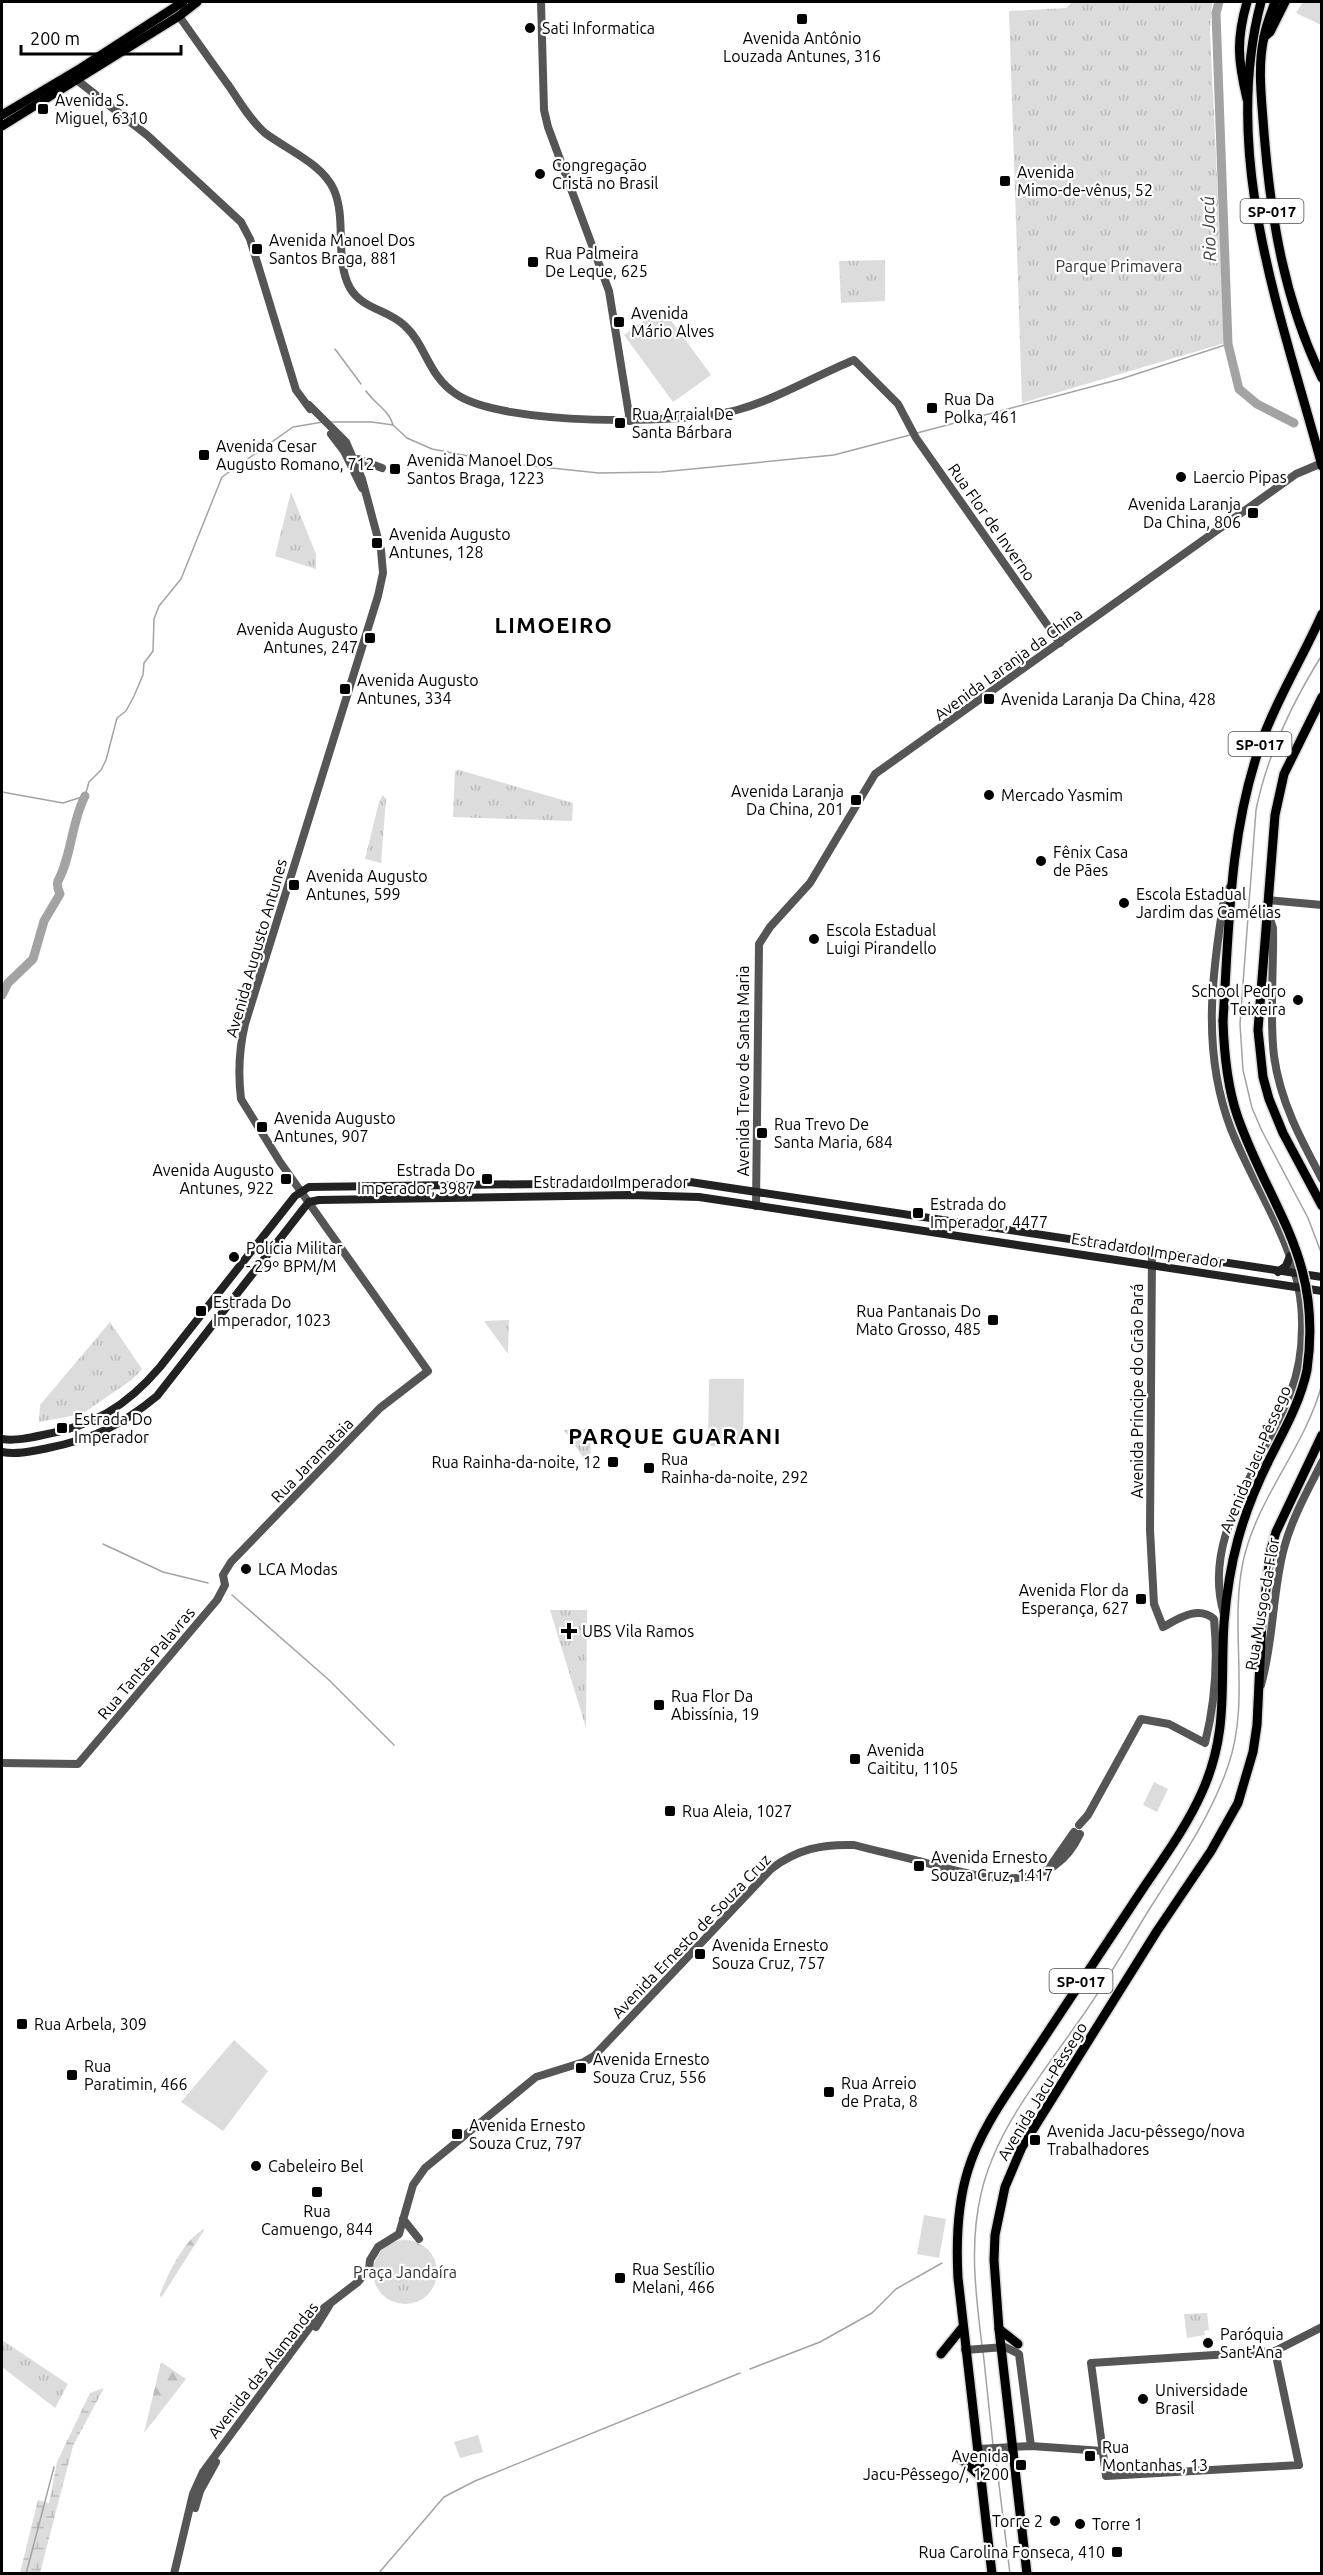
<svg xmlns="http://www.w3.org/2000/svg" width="1323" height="2575" font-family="Ubuntu,sans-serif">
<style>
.grass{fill:url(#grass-tufts)}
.forest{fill:url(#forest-firs)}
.wetland{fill:url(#wetland-marsh)}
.garden{fill:#dcdcdc}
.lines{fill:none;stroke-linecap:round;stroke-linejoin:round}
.stream{stroke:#a3a3a3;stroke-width:1.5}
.river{stroke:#a3a3a3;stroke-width:9}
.primary-casing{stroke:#dbdbdb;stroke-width:12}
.trunk-casing{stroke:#dbdbdb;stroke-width:12}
.tertiary{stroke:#555;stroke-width:8}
.secondary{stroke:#222;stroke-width:8}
.primary{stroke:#000;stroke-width:9}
.trunk{stroke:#000;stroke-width:9}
.trunk-bridge-casing{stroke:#dbdbdb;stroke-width:12;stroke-linecap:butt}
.trunk-bridge{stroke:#000;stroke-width:9}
.poi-dot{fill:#000;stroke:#fff;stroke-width:2}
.labels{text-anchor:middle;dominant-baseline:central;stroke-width:4.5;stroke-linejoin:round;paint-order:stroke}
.shield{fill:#fff;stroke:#4c4c4c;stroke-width:1.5}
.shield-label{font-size:15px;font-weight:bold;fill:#000}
.poi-label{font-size:16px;fill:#000;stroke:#fff;text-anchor:start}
.park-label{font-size:16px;fill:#333;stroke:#fff}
.street-label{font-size:16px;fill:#000;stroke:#fff}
.water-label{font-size:18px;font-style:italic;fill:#444;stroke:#fff}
.district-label{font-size:22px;font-weight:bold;letter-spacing:1.5px;fill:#000;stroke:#fff}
</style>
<defs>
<pattern id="grass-tufts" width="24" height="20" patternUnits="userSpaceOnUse" patternTransform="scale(1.5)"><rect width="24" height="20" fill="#dcdcdc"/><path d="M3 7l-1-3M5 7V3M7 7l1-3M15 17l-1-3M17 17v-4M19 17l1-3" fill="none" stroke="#bbb"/></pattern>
<pattern id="forest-firs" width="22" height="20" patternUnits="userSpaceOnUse" patternTransform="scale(1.5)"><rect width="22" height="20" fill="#dcdcdc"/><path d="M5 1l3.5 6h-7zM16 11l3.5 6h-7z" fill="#bbb"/></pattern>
<pattern id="wetland-marsh" width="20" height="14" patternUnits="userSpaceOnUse" patternTransform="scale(1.5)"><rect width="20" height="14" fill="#dcdcdc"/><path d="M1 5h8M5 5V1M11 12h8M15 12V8" fill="none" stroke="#bbb"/></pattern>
</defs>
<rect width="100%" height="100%" fill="#fff"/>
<g class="grass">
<polygon points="1072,2 1212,2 1210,31 1225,343 1022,403 1009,11 1066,8"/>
<polygon points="885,260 885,301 841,303 839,261"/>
<polygon points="291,492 316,554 316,569 275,556"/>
<polygon points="459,770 573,803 572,821 453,817 455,771"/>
<polygon points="383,795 386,799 381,863 365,859 379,802"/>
<polygon points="509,1320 508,1354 484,1321"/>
<polygon points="110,1322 142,1369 133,1379 82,1414 39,1422 40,1405"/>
<polygon points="591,1429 590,1467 564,1430"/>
<polygon points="550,1610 587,1610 586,1728"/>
<circle cx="405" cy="2272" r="32"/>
<polygon points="1207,2313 1209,2330 1204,2331 1205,2335 1187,2338 1184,2314"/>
<polygon points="2,2340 68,2384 55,2408 2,2367"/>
</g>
<g class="forest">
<path d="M204 2229 203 2232 161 2298 160 2294C169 2272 183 2241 204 2229Z"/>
<polygon points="161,2362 186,2379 144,2433"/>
</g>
<polygon class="wetland" points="104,2388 73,2446 40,2573 20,2573 38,2500 49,2503 57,2462 90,2393"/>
<g class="garden">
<polygon points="1303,2 1321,2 1321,25 1296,13"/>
<polygon points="662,308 711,375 673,402 624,335"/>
<polygon points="709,1379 744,1379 743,1446 708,1446"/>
<polygon points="1154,1782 1168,1789 1157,1812 1143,1805"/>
<polygon points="234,2040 268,2071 223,2131 181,2102"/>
<polygon points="924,2215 946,2219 939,2258 917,2254"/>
<polygon points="405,2242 418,2252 399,2278 378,2263 389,2249 396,2254"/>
<polygon points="478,2435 483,2452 460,2458 454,2442"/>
</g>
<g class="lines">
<g class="stream">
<polyline points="335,349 361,384"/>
<path d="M366 391C375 404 389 410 393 425"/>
<polyline points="331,422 372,422 393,425 407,438 432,449 504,463 599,473 661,472 834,455 910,435"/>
<polyline points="917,433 1121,379 1228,344"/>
<path d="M1322 655C1292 703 1267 755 1256 810L1240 1024 1243 1070 1252 1108 1262 1131 1308 1218 1322 1255"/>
<polyline points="2,792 63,803 85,796 89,782 101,770 106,760 117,718 126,711 134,696 143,675 144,663 153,651 154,619 159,606 181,579 222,477 293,427 323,422"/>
<polyline points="103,1544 163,1572 208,1583"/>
<polyline points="232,1595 329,1680 394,1745"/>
<path d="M982 2346C976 2296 969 2245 981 2194 995 2131 1040 2077 1076 2025 1104 1987 1127 1945 1152 1905 1180 1861 1211 1816 1228 1766 1251 1701 1229 1629 1243 1562 1257 1497 1305 1448 1322 1384"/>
<polyline points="983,2351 993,2445"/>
<polyline points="750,2369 820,2342 872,2313 896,2289 942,2263"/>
<polyline points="995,2452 1010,2574"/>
<polyline points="26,2574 54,2467"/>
<polyline points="378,2574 444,2497 475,2481 740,2373"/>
</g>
<g class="river">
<polyline points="1219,2 1216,13 1228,344 1239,389 1257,404 1294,423"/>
<path d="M2 995 8 983 33 959 44 921 60 894C59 891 56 885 58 881 72 855 71 823 85 796"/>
</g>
<g class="primary-casing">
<g id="primary">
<polyline points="1264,37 1270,32 1285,2"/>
<path d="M1247 99C1238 61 1236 40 1247 2"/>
<polyline points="2,115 81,68 183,2"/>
<polyline points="2,126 179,16 197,2"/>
</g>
</g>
<g class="trunk-casing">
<g id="trunk">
<path d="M1261 2C1220 157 1282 317 1322 466"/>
<path d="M1275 2C1271 13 1266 25 1264 37 1257 68 1262 102 1264 133 1271 219 1284 300 1322 378"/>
<polyline points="1322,697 1284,774 1275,815 1258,1030 1263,1077 1269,1099 1283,1133 1322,1206"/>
<path d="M1223 1021C1229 929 1229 834 1260 746 1276 700 1302 659 1322 614"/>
<polyline points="999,2329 1018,2344"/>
<polyline points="941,2354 962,2328"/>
<polyline points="958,2456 980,2476"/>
<path d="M992 2574 958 2278C956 2241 957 2205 968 2170 980 2130 1007 2094 1030 2059 1066 2004 1104 1948 1140 1893 1162 1860 1186 1828 1202 1792 1229 1732 1220 1685 1224 1623 1229 1562 1241 1517 1268 1462"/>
<polyline points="1027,2574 999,2329 994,2260 995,2235 1005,2187 1022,2147 1157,1931 1211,1851 1238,1803 1253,1752 1257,1725 1262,1620 1271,1549 1276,1532 1322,1435"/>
</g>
</g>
<g class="tertiary">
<polyline points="541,2 544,110 548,127 609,291 630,421"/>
<path d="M179 16C196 40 212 63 229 86 240 102 250 120 265 133 286 149 323 164 334 190 347 220 334 259 350 288 362 309 389 310 405 326 426 345 428 376 456 394 502 426 682 425 737 410 777 399 815 376 854 360L898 404 916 438 1060 643"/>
<polyline points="73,77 147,135 241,222 250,239 296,390 310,409"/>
<polyline points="331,434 344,451 362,488"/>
<polyline points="356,462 358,459 382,468"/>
<polyline points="1268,900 1322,905"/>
<path d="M1268 913 1273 928C1274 970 1269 1014 1274 1056 1280 1101 1301 1140 1322 1179"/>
<polyline points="756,1206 759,944 770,927 810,883 875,774 1296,474 1322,463"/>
<path d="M1224 1614C1200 1535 1265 1464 1290 1394 1298 1374 1302 1349 1302 1327 1304 1253 1257 1195 1231 1129 1201 1051 1212 972 1225 893L1232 885"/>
<path d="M1261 1685C1274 1640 1272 1593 1284 1548 1292 1518 1308 1490 1322 1462"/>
<path d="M2 1763 78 1764 217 1600 225 1585 223 1575 231 1562 380 1408 428 1371 280 1162 241 1099C238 1074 239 1049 245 1024L378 596 383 573 381 550 362 479 346 442 309 405"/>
<path d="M1079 1825 1088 1815 1141 1719 1169 1724 1205 1743C1215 1703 1218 1660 1214 1619 1198 1605 1178 1619 1163 1627L1154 1604 1150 1530 1152 1252"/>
<polyline points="1051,1865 1074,1832"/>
<polyline points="403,2219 419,2239"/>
<polyline points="316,2327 329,2306"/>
<polyline points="965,2350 1005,2347 1019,2354 1031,2446"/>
<polyline points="1275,2351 1299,2465 1106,2476 1091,2363 1275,2351 1322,2327"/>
<polyline points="978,2449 1031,2446 1103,2451"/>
<polyline points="195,2508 200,2491 216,2462"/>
<path d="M174 2574 193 2494 203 2472 324 2308 358 2282 369 2269 370 2260 378 2247 399 2234 413 2185 425 2168 536 2077 584 2062 594 2056 771 1869C797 1849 822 1844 854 1845 880 1852 905 1857 930 1864 984 1878 1050 1898 1080 1834"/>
</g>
<g class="secondary">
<polyline points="1278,1272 1286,1266 1290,1256"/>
<path d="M2 1439C15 1441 29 1438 43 1435 93 1426 126 1407 160 1367L295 1196 309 1187 690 1182 1322 1277"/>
<path d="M2 1452C17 1455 33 1451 48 1448 93 1439 122 1425 157 1396L304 1208 309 1202 319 1200 630 1195 699 1197 1322 1291"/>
</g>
<use href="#primary" class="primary"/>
<use href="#trunk" class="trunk"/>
<g class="trunk-bridge-casing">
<path id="trunk-bridge" d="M1223 1021C1224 1053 1227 1085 1237 1115 1270 1210 1323 1257 1307 1370 1300 1403 1283 1432 1268 1462"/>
</g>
<use href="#trunk-bridge" class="trunk-bridge"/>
</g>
<g class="poi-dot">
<rect x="796" y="13" width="12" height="12" rx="3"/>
<circle cx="530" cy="28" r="6"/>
<rect x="37" y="103" width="12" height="12" rx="3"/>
<circle cx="540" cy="174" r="6"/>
<rect x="999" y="175" width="12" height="12" rx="3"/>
<rect x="251" y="243" width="12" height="12" rx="3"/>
<rect x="527" y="256" width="12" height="12" rx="3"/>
<rect x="613" y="316" width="12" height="12" rx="3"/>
<rect x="926" y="402" width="12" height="12" rx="3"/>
<rect x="614" y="417" width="12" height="12" rx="3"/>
<rect x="198" y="449" width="12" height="12" rx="3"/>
<rect x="389" y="463" width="12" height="12" rx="3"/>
<circle cx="1181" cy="477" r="6"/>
<rect x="1247" y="507" width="12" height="12" rx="3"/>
<rect x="371" y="537" width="12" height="12" rx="3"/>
<rect x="364" y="632" width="12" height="12" rx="3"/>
<rect x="339" y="683" width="12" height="12" rx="3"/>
<rect x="983" y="693" width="12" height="12" rx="3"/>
<circle cx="989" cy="795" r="6"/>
<rect x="850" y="794" width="12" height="12" rx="3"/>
<circle cx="1041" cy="861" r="6"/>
<rect x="288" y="879" width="12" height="12" rx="3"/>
<circle cx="1124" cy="903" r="6"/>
<circle cx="814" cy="939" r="6"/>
<circle cx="1298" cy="1000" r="6"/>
<rect x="256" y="1121" width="12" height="12" rx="3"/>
<rect x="756" y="1127" width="12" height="12" rx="3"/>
<rect x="280" y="1173" width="12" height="12" rx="3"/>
<rect x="481" y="1173" width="12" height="12" rx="3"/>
<rect x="912" y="1207" width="12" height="12" rx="3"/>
<circle cx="234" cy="1257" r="6"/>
<rect x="195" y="1305" width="12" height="12" rx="3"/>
<rect x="987" y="1314" width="12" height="12" rx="3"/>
<rect x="56" y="1422" width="12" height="12" rx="3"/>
<rect x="607" y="1456" width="12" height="12" rx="3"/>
<rect x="643" y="1462" width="12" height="12" rx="3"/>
<circle cx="246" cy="1569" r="6"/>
<rect x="1135" y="1593" width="12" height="12" rx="3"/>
<path d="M566 1622h6v6h6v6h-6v6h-6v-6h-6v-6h6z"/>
<rect x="653" y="1699" width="12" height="12" rx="3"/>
<rect x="849" y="1753" width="12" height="12" rx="3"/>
<rect x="664" y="1805" width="12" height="12" rx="3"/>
<rect x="913" y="1860" width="12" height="12" rx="3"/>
<rect x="694" y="1948" width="12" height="12" rx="3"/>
<rect x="16" y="2018" width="12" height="12" rx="3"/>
<rect x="575" y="2062" width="12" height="12" rx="3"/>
<rect x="66" y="2069" width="12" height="12" rx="3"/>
<rect x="823" y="2086" width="12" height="12" rx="3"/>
<rect x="451" y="2128" width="12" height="12" rx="3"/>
<rect x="1029" y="2134" width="12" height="12" rx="3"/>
<circle cx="256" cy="2166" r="6"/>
<rect x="311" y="2186" width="12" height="12" rx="3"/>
<rect x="614" y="2272" width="12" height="12" rx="3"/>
<circle cx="1208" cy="2343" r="6"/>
<circle cx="1143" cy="2399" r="6"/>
<rect x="1084" y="2450" width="12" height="12" rx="3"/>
<rect x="1015" y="2459" width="12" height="12" rx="3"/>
<circle cx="1055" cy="2521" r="6"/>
<circle cx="1080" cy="2524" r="6"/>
<rect x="1111" y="2546" width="12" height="12" rx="3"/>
</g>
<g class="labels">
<g class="shield">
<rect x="1240.5" y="199" width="63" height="24" rx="4.5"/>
<rect x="1228.5" y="732" width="63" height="24" rx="4.5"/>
<rect x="1049.5" y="1969" width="63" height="24" rx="4.5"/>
</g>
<g class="shield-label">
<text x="1272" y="211">SP-017</text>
<text x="1260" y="744">SP-017</text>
<text x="1081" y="1981">SP-017</text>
</g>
<g class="poi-label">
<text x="542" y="28">Sati Informatica</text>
<text x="802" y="38" text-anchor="middle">Avenida Antônio<tspan x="802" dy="18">Louzada Antunes, 316</tspan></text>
<text x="55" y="100">Avenida S.<tspan x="55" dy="18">Miguel, 6310</tspan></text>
<text x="552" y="165">Congregação<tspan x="552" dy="18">Cristã no Brasil</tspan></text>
<text x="1017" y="172">Avenida<tspan x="1017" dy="18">Mimo-de-vênus, 52</tspan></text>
<text x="269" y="240">Avenida Manoel Dos<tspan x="269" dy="18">Santos Braga, 881</tspan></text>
<text x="545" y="253">Rua Palmeira<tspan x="545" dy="18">De Leque, 625</tspan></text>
<text x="631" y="313">Avenida<tspan x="631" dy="18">Mário Alves</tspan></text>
<text x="944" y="399">Rua Da<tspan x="944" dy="18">Polka, 461</tspan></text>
<text x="632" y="414">Rua Arraial De<tspan x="632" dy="18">Santa Bárbara</tspan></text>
<text x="216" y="446">Avenida Cesar<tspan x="216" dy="18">Augusto Romano, 712</tspan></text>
<text x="407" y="460">Avenida Manoel Dos<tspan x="407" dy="18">Santos Braga, 1223</tspan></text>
<text x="1193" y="477">Laercio Pipas</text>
<text x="1241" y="504" text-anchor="end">Avenida Laranja<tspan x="1241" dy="18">Da China, 806</tspan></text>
<text x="389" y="534">Avenida Augusto<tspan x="389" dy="18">Antunes, 128</tspan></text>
<text x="358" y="629" text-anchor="end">Avenida Augusto<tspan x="358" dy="18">Antunes, 247</tspan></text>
<text x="357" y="680">Avenida Augusto<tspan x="357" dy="18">Antunes, 334</tspan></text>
<text x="1001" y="699">Avenida Laranja Da China, 428</text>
<text x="844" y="791" text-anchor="end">Avenida Laranja<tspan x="844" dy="18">Da China, 201</tspan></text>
<text x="1001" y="795">Mercado Yasmim</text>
<text x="1053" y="852">Fênix Casa<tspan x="1053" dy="18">de Pães</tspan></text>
<text x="306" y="876">Avenida Augusto<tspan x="306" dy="18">Antunes, 599</tspan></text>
<text x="1136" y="894">Escola Estadual<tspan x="1136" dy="18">Jardim das Camélias</tspan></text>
<text x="826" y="930">Escola Estadual<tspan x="826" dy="18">Luigi Pirandello</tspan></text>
<text x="1286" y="991" text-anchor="end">School Pedro<tspan x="1286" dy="18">Teixeira</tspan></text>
<text x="274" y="1118">Avenida Augusto<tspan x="274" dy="18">Antunes, 907</tspan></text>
<text x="774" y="1124">Rua Trevo De<tspan x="774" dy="18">Santa Maria, 684</tspan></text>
<text x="274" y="1170" text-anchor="end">Avenida Augusto<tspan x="274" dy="18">Antunes, 922</tspan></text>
<text x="475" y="1170" text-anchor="end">Estrada Do<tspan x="475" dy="18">Imperador, 3987</tspan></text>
<text x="930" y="1204">Estrada do<tspan x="930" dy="18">Imperador, 4477</tspan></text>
<text x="246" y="1248">Polícia Militar<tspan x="246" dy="18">- 29º BPM/M</tspan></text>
<text x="213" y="1302">Estrada Do<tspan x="213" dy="18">Imperador, 1023</tspan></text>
<text x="981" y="1311" text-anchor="end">Rua Pantanais Do<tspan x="981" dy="18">Mato Grosso, 485</tspan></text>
<text x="74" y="1419">Estrada Do<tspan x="74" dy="18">Imperador</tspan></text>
<text x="661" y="1459">Rua<tspan x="661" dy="18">Rainha-da-noite, 292</tspan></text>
<text x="601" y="1462" text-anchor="end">Rua Rainha-da-noite, 12</text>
<text x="258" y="1569">LCA Modas</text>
<text x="1129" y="1590" text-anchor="end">Avenida Flor da<tspan x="1129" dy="18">Esperança, 627</tspan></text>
<text x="582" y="1631">UBS Vila Ramos</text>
<text x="671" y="1696">Rua Flor Da<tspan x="671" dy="18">Abissínia, 19</tspan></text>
<text x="867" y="1750">Avenida<tspan x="867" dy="18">Caititu, 1105</tspan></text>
<text x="682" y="1811">Rua Aleia, 1027</text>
<text x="931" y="1857">Avenida Ernesto<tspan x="931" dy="18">Souza Cruz, 1417</tspan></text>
<text x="712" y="1945">Avenida Ernesto<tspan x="712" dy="18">Souza Cruz, 757</tspan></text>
<text x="34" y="2024">Rua Arbela, 309</text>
<text x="593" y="2059">Avenida Ernesto<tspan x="593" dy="18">Souza Cruz, 556</tspan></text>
<text x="84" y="2066">Rua<tspan x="84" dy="18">Paratimin, 466</tspan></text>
<text x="841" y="2083">Rua Arreio<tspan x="841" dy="18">de Prata, 8</tspan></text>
<text x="469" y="2125">Avenida Ernesto<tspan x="469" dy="18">Souza Cruz, 797</tspan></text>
<text x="1047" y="2131">Avenida Jacu-pêssego/nova<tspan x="1047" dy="18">Trabalhadores</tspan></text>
<text x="268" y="2166">Cabeleiro Bel</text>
<text x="317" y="2211" text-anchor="middle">Rua<tspan x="317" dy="18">Camuengo, 844</tspan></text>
<text x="632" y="2269">Rua Sestílio<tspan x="632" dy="18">Melani, 466</tspan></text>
<text x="1220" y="2334">Paróquia<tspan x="1220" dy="18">Sant'Ana</tspan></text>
<text x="1155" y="2390">Universidade<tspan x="1155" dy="18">Brasil</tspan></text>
<text x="1102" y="2447">Rua<tspan x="1102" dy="18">Montanhas, 13</tspan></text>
<text x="1009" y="2456" text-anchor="end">Avenida<tspan x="1009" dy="18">Jacu-Pêssego/, 1200</tspan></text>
<text x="1043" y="2521" text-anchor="end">Torre 2</text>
<text x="1092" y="2524">Torre 1</text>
<text x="1105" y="2552" text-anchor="end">Rua Carolina Fonseca, 410</text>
</g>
<g class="park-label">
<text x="1119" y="266">Parque Primavera</text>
<text x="405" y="2272">Praça Jandaíra</text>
</g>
<g class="street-label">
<text transform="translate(992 522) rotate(55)">Rua Flor de Inverno</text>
<text transform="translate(1008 664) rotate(-36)">Avenida Laranja da China</text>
<text transform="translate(256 948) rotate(-74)">Avenida Augusto Antunes</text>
<text transform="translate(743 1071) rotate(-90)">Avenida Trevo de Santa Maria</text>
<text x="611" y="1182">Estrada do Imperador</text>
<text transform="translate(1148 1250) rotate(9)">Estrada do Imperador</text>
<text transform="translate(1137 1391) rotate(-90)">Avenida Principe do Grão Pará</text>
<text transform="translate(1255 1459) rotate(-67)">Avenida Jacu-Pêssego</text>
<text transform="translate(312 1460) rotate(-46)">Rua Jaramataia</text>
<text transform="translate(1262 1604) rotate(-80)">Rua Musgo-da-Flor</text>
<text transform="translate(146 1663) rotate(-50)">Rua Tantas Palavras</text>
<text transform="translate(691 1936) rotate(-46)">Avenida Ernesto de Souza Cruz</text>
<text transform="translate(1042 2091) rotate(-59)">Avenida Jacu-Pêssego</text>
<text transform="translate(263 2370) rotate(-52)">Avenida das Alamandas</text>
</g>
<g class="water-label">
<text transform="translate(1208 229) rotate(-92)">Rio Jacú</text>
</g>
<g class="district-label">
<text x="554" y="624">LIMOEIRO</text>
<text x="675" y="1435">PARQUE GUARANI</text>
</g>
</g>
<rect width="1323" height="2575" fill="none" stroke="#000000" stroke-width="6"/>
<path d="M21 45v9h160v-9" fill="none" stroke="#000000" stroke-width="3"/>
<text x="30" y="45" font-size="18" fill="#000000" stroke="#ffffff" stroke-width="4.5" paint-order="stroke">200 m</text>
</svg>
